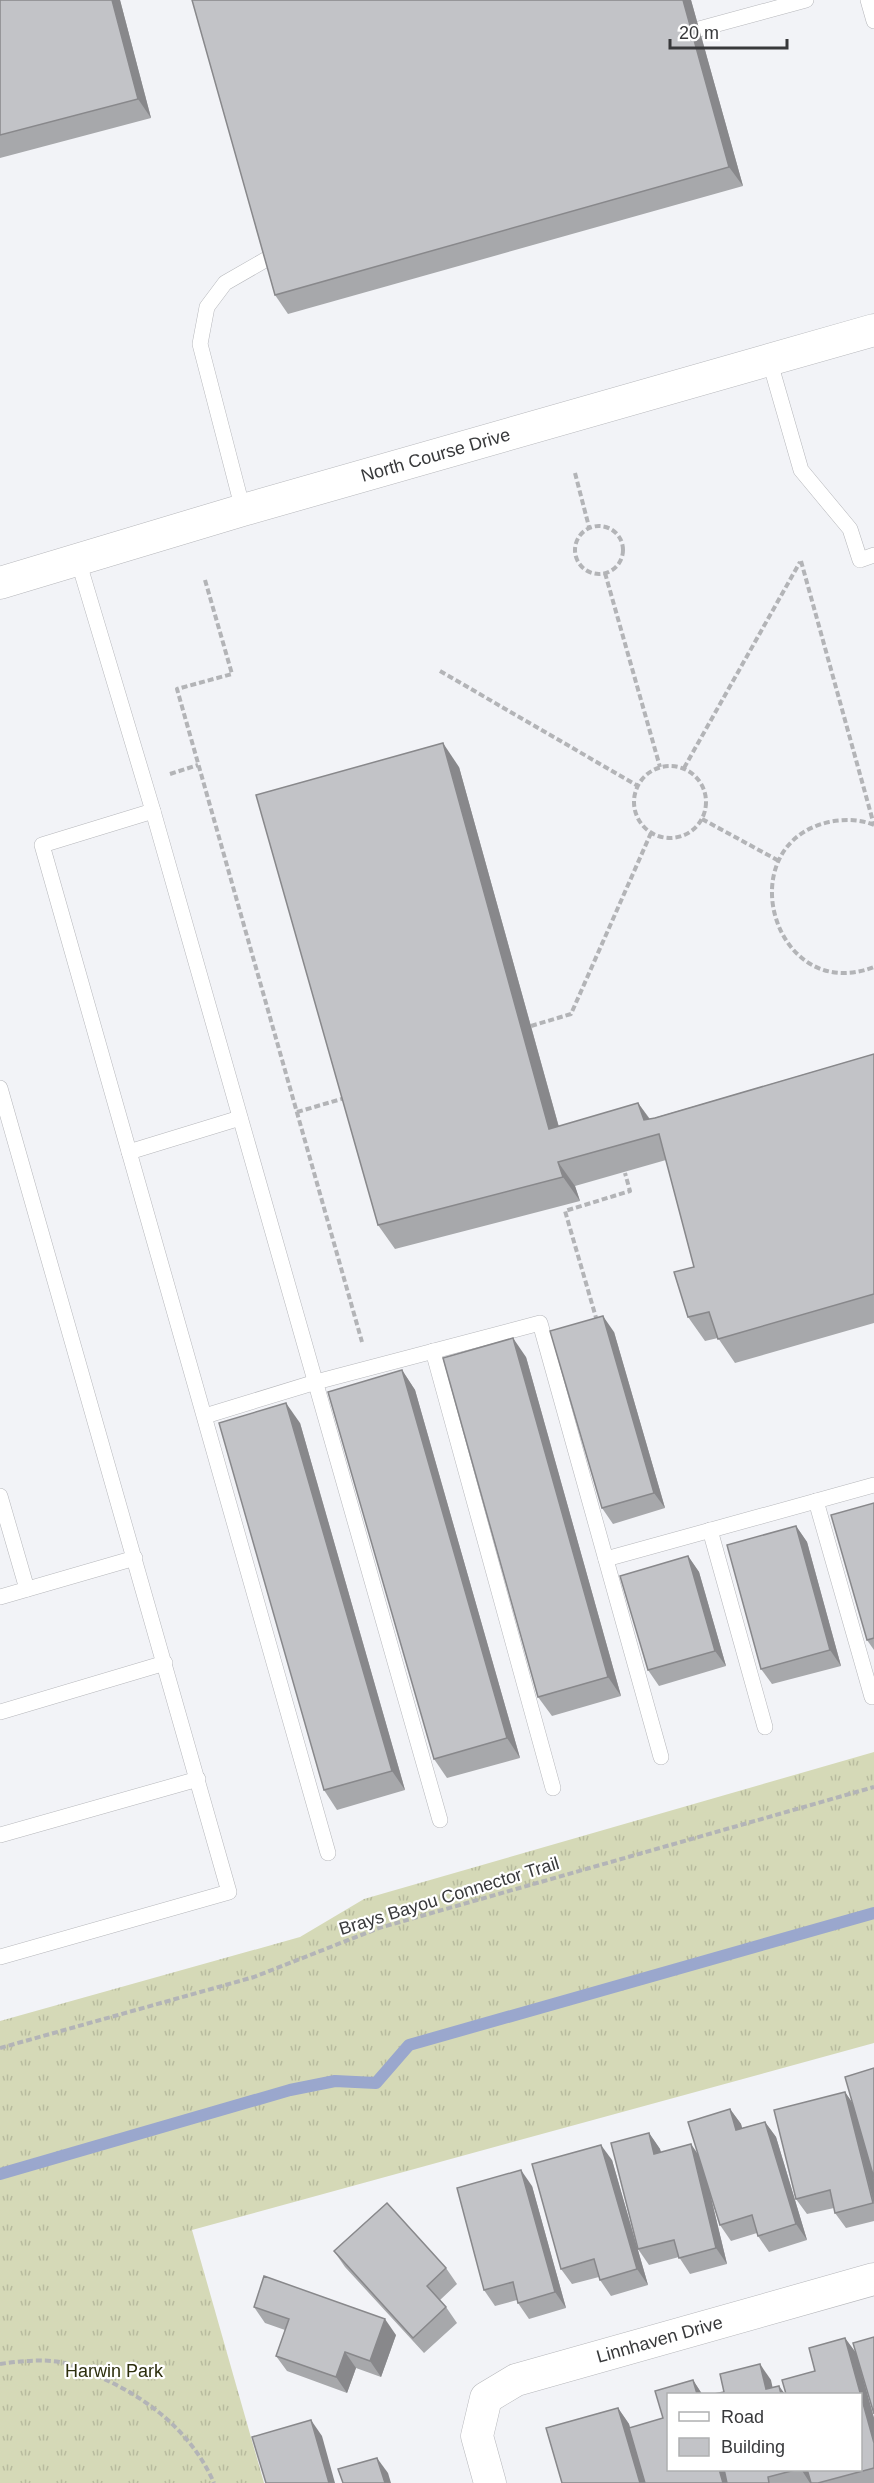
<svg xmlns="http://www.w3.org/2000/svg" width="874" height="2483" font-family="Helvetica,sans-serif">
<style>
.grass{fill:url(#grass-tufts)}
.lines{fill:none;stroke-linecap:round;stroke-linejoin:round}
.stream{stroke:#9aa7cd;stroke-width:12}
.service-casing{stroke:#b6b7bb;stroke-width:16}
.minor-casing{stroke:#b6b7bb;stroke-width:33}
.path{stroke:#b3b4b7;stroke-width:4;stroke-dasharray:6 3;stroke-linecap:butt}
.service{stroke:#fff;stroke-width:15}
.minor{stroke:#fff;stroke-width:32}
.wall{fill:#a7a8ab}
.shaded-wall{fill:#88888b}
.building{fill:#c2c3c7;stroke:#88888b;stroke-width:1.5}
.labels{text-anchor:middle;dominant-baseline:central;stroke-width:4.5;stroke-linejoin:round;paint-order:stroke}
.street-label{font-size:18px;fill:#38393b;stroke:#fff}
.park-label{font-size:18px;fill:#2d2f0d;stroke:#fff}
</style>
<defs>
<pattern id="grass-tufts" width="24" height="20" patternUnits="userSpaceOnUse" patternTransform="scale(1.5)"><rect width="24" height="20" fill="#d5d9b7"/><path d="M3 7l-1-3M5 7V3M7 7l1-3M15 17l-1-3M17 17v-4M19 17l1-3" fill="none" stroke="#b8bb9e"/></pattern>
</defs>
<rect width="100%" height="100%" fill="#f2f3f7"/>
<polygon class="grass" points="874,1752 874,2043 192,2230 264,2483 0,2483 0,2021 300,1937 364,1899"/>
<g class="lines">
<polyline class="stream" points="0,2174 290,2090 335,2081 376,2083 409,2045 874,1913"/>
<g class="service-casing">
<g id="service">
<polyline points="868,0 874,21"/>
<polyline points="699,29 806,0"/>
<polyline points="769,359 801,470 850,529 860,560 874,555"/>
<polyline points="243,510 200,344 207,307 225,283 272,256"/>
<polyline points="78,560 153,811 440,1820"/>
<polyline points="153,811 42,845 328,1853"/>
<polyline points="0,1088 229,1892 0,1957"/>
<polyline points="129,1152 240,1118"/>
<polyline points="433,1351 553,1788"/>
<polyline points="205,1416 316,1382 540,1323 661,1757"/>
<polyline points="0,1496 27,1589"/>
<polyline points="816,1501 872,1697"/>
<polyline points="710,1530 765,1727"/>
<polyline points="606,1559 874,1485"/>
<polyline points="0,1597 135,1558"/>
<polyline points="0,1712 165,1663"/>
<polyline points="0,1835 198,1779"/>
</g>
</g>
<g class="minor-casing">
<g id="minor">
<path id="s1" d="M0 583 243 510 874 330"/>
<path id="s2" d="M490 2483 477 2436 486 2398 516 2380 874 2279"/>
</g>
</g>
<g class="path">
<polyline points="575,473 589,527"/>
<circle cx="599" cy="550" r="24"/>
<polyline points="801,561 874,825"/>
<polyline points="605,573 660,767"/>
<polyline points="205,580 232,674 177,689 362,1342"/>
<polyline points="440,671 638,786"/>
<circle cx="670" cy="802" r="36"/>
<polyline points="684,768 800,562"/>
<polyline points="170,774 198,765"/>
<polyline points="702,819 779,861"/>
<path d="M874 825C860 819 844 819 829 822 727 845 774 1006 874 967"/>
<polyline points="531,1026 571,1014 651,833"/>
<polyline points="297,1112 345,1098"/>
<polyline points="597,1321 565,1211 630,1191 625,1173"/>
<polyline points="0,2048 254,1977 379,1928 874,1787"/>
<path d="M0 2364C19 2361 41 2359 60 2362 70 2363 80 2369 90 2373 143 2394 191 2430 214 2483"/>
</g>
<use href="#service" class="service"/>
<use href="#minor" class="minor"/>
</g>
<g class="wall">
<polygon points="0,0 120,0 151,118 0,158"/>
<polygon points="192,0 691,0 743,186 288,314 275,295"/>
<polygon points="459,767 559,1127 638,1103 650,1119 874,1054 874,1323 735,1363 718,1338 705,1341 688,1317 694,1267 666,1160 575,1186 580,1201 395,1249 378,1225"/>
<polygon points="614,1332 665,1508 613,1524 602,1508"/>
<polygon points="526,1357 621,1696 552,1716 538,1697"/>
<polygon points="402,1370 415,1390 520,1758 447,1778 434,1759"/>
<polygon points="300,1423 405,1790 337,1810 324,1790"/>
<polygon points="874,1503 874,1650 867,1640"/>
<polygon points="796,1526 807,1542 841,1666 772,1684 761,1669"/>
<polygon points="688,1556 699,1572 726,1666 659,1686 648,1670"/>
<polygon points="874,2068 874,2221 846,2228 835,2213 834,2208 807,2214 796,2199 845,2092 852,2103"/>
<polygon points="730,2109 741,2124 742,2128 765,2122 776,2137 807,2240 769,2252 758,2236 757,2233 731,2241 720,2225 710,2194 727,2264 690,2274 679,2257 649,2265 638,2249 649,2133 660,2149 661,2152 698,2155"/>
<polygon points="612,2160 648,2285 611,2296 600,2280 599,2277 572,2284 561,2269"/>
<polygon points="532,2186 566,2308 529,2319 518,2303 517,2300 495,2306 484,2290"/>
<polygon points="334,2251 446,2268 457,2284 440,2300 446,2307 457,2323 424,2353 345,2267"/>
<polygon points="254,2307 396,2335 381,2377 356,2368 347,2393 287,2371 276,2356 285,2330 265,2323"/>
<polygon points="845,2338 856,2353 874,2418 874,2483 562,2483 546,2428 618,2408 629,2424 630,2428 663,2418 655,2391 693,2380 702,2394 669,2394 669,2469 861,2469 861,2394 786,2394 782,2380 815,2371 809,2348"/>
</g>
<g class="shaded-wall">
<polygon points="112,0 120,0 151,118 138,99"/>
<polygon points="683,0 691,0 743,186 729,167"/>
<polygon points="443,743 459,767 566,1153 549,1129"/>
<polygon points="638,1103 655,1127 644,1120"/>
<polygon points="558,1162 575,1186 580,1201 563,1177"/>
<polygon points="603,1316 614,1332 665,1508 654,1493"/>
<polygon points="513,1338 526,1357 621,1696 608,1677"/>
<polygon points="402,1370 415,1390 520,1758 507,1738"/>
<polygon points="286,1403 300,1423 405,1790 392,1771"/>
<polygon points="796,1526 807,1542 841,1666 830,1650"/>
<polygon points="688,1556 699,1572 726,1666 715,1651"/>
<polygon points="845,2092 856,2108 874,2179 874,2204"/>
<polygon points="730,2109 741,2124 747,2146 736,2130"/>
<polygon points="765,2122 776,2137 807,2240 796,2224"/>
<polygon points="649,2133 660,2149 665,2169 654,2154"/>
<polygon points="691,2144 702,2160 727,2264 716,2248"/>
<polygon points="601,2145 612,2160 648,2285 637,2269"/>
<polygon points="521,2170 532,2186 566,2308 555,2292"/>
<polygon points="385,2319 396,2335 381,2377 370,2361"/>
<polygon points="845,2338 856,2353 874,2418 874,2443"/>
<polygon points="345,2352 356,2368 347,2393 336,2377"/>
<polygon points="760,2364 771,2380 774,2394 766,2389"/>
<polygon points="693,2380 702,2394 697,2394"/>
<polygon points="779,2386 785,2394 781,2394"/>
<polygon points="618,2408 629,2424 646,2483 640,2483"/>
<polygon points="311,2420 322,2436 335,2483 329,2483"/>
<polygon points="377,2458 388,2473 391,2483 385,2483"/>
<polygon points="719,2469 725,2469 729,2483 723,2483"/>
<polygon points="801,2469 807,2469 811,2483 810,2483"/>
</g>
<g class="building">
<polygon points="0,0 112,0 138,99 0,135"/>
<polygon points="192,0 683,0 729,167 275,295"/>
<polygon points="443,743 549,1129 638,1103 644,1120 655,1118 874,1054 874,1294 718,1339 709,1312 688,1317 674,1272 694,1267 659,1134 558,1162 563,1177 378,1225 256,795"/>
<polygon points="603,1316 654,1493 602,1508 550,1331"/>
<polygon points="513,1338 608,1677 538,1697 443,1358"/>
<polygon points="402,1370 507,1738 434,1759 328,1392"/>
<polygon points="286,1403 392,1771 324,1790 219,1423"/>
<polygon points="874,1503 874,1638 867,1640 831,1515"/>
<polygon points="796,1526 830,1650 761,1669 727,1545"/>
<polygon points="688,1556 715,1651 648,1670 620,1576"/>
<polygon points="874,2068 874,2178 845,2077"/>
<polygon points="845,2092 873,2203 835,2213 830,2190 796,2199 774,2110"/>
<polygon points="730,2109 736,2130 765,2122 796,2224 758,2236 752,2215 720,2225 688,2122"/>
<polygon points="649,2133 654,2154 691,2144 716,2248 679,2258 674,2240 638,2249 611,2143"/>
<polygon points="601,2145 637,2269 600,2280 594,2259 561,2269 532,2164"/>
<polygon points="521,2170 555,2292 518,2303 513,2282 484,2290 457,2188"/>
<polygon points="387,2203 446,2268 427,2286 446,2307 413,2338 334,2251"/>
<polygon points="264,2276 385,2319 370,2361 345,2352 336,2377 276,2356 289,2319 254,2307"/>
<polygon points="874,2337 874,2414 853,2343"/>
<polygon points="845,2338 874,2443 874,2468 818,2483 811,2483 807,2469 861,2469 861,2394 786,2394 782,2380 815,2371 809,2348"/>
<polygon points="760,2364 766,2389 779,2386 781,2394 714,2394 724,2392 720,2374"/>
<polygon points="693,2380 697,2394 669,2394 669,2469 719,2469 723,2483 645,2483 629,2428 663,2418 655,2391"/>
<polygon points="618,2408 640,2483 562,2483 546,2428"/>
<polygon points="311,2420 329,2483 266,2483 252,2437"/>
<polygon points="377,2458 385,2483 343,2483 338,2469"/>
<polygon points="724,2469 799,2469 768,2477 769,2483 727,2483"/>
</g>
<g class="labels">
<g class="street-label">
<text stroke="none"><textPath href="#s1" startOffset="454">North Course Drive</textPath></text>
<text transform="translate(449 1896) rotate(-17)">Brays Bayou Connector Trail</text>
<text stroke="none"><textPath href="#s2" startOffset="272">Linnhaven Drive</textPath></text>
</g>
<g class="park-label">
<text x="114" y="2371">Harwin Park</text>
</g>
</g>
<rect x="667" y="2393" width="195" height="78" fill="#ffffff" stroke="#afb0b1" stroke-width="1.5"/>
<rect x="679" y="2412" width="30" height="9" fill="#ffffff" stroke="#afb0b1" stroke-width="1.5"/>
<text x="721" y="2423" font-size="18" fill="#38393b">Road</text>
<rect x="679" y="2438" width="30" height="18" fill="#c2c3c7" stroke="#afb0b1" stroke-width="1.5"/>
<text x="721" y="2453" font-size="18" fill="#38393b">Building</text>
<path d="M670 39v9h117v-9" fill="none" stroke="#38393b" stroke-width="3"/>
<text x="679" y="39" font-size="18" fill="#38393b" stroke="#ffffff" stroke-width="4.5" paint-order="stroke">20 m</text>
</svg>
